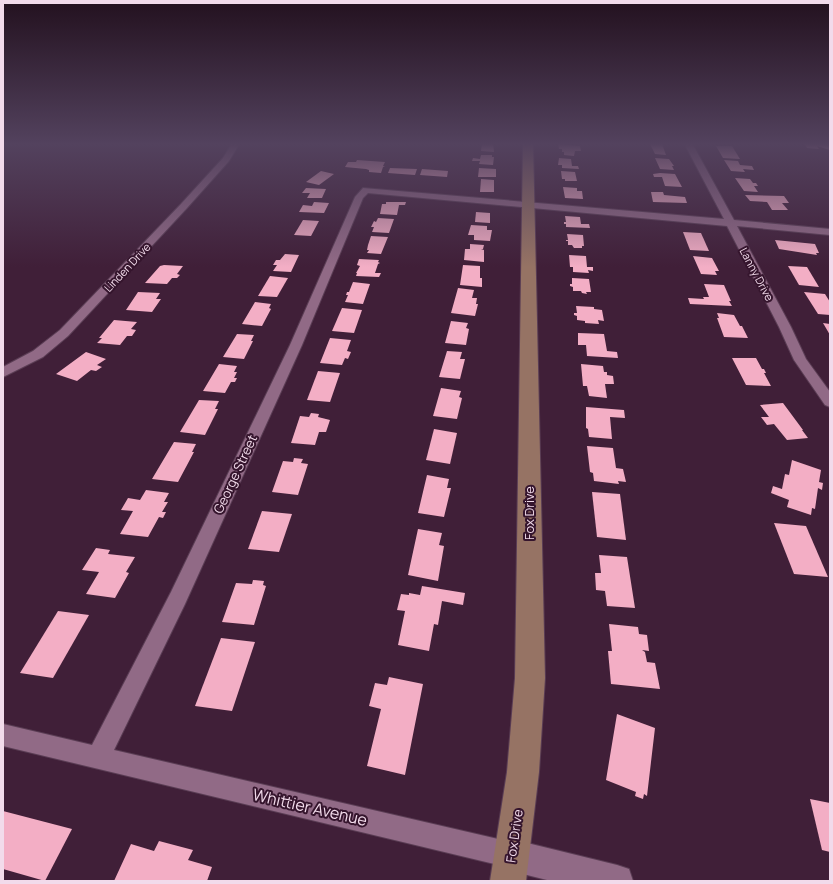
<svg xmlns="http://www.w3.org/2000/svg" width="833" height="884" font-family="Manrope,sans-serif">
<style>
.building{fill:#f3aec5}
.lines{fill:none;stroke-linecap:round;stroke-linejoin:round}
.minor-casing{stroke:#5a3d54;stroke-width:2}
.tertiary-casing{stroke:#5a3d54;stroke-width:2}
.secondary-casing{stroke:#5a3d54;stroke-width:2}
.minor{fill:#916a86;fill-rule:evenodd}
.tertiary{fill:#916a86;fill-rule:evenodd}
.secondary{fill:#967364;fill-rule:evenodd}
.labels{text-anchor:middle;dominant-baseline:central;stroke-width:4;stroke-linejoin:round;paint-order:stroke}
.far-street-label{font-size:11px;fill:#f2dbeb;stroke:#35152d}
.street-label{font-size:13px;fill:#f2dbeb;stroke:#35152d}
.near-street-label{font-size:16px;fill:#f2dbeb;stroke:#35152d}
</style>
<rect width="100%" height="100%" fill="#401f38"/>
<g class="building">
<polygon points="482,143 493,143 494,152 481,151"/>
<polygon points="804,143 830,143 830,150 817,146 819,149 807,148"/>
<polygon points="558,144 580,146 581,151 575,151 574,156 564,155 564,152 562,152 562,149 559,149"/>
<polygon points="650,144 662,144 666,155 655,154"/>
<polygon points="716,146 732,146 740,159 723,158"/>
<polygon points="481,155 492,155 492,157 494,157 493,165 479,164 480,161 472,161 473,158 480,159"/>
<polygon points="559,158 571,159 572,166 578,166 579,169 562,168 562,165 558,165"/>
<polygon points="655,158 669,159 674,166 672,166 674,170 660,169"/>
<polygon points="357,160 385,162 383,166 385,166 383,167 381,173 369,172 369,170 366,169 345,167 348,162 356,162"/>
<polygon points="724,160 738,161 740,165 752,166 754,170 743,169 745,172 731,171"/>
<polygon points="390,168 417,169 415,175 388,173"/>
<polygon points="479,168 496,169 496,177 478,177"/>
<polygon points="422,169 448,171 447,177 420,175"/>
<polygon points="321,171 334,174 319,185 306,182"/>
<polygon points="561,171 575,172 577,181 565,181 565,179 562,179"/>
<polygon points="660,173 675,174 682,187 665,186 662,177 654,177 653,174"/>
<polygon points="735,178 750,179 753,183 756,183 758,186 754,186 758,192 744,191"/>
<polygon points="481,179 494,180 494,192 480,192"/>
<polygon points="563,187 577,188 577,191 582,191 583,199 565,198"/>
<polygon points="306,188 326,189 322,198 307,198 310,193 302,193"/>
<polygon points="651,192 663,192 664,195 685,197 687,203 653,202"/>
<polygon points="745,195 784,196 789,203 782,203 788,210 772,210 767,202 750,201"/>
<polygon points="314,202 329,203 324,213 299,212 303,205 312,206"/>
<polygon points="386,202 406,202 405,205 399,205 397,215 380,214 382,204 386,204"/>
<polygon points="476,212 490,213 490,223 475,222"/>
<polygon points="565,216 580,217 581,224 589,224 590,228 566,227 566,224 564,224 564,222 566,222"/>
<polygon points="378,218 394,219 389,233 372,232 374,227 371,227 374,221 376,222"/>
<polygon points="303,220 319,221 311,236 294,235"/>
<polygon points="471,225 487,226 487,230 492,230 490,241 474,240 474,235 468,235"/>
<polygon points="683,232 701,233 709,251 690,250"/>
<polygon points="567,234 583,235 584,246 582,246 582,248 574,248 572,245 568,245 568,241 566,241 566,240 568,240"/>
<polygon points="371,236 388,237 381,254 367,253 369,250 367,250 368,245"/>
<polygon points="775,240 815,244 819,253 816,253 817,255 779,249"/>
<polygon points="470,244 484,245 483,249 481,249 484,250 484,262 464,260 465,249 470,249"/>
<polygon points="285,254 299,255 291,272 273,271 277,265 273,265 276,260 280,260"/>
<polygon points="569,255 586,256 587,267 593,267 593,271 588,270 589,273 573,272 573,267 570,267"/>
<polygon points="693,256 712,258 719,271 715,271 717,275 701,274"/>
<polygon points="359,259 379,260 378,262 380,263 378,264 375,273 381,273 379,277 356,276 357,273 356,273 360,266 357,265"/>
<polygon points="164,265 183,266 177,274 180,275 177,278 172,278 167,284 145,283 160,266"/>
<polygon points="463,265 480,266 480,278 482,278 482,287 460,285"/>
<polygon points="788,266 807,267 819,287 799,285"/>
<polygon points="270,276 288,278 277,297 258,296"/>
<polygon points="572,278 589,279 591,292 586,292 587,294 582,293 581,291 573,291 573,287 570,286 570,284 572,284"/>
<polygon points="353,282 370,284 363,304 345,302 348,295 346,295 347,292 349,292"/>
<polygon points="704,284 724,285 731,301 729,301 732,306 690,304 688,298 704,299 703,297 709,297"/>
<polygon points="458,288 474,290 472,298 477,298 476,304 478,304 475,316 451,313"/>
<polygon points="138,292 160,293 156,299 161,299 152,312 126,310"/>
<polygon points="804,292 825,294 830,302 830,315 818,314"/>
<polygon points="255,302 271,304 269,308 271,309 262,326 242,324"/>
<polygon points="576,306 594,307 594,309 602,310 604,321 598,320 599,324 585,323 585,321 577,320 577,316 574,315 574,313 577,313"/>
<polygon points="342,308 362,310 354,333 332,331"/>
<polygon points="717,313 734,315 740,326 742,326 748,338 724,337 717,318 719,318"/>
<polygon points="114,320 137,322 131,329 136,330 132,336 127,336 120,345 97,343 102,338 99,338"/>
<polygon points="451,321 468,323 466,328 469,329 466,345 445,343"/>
<polygon points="823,323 830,324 830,335"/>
<polygon points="578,333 604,334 607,351 617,352 618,358 587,356 586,345 578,345"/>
<polygon points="237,334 254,335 251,341 253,341 244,359 223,357"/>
<polygon points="330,338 351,340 347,351 351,352 348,359 345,358 342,365 320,363"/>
<polygon points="447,351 462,352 460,359 465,359 460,379 439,377"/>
<polygon points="86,352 106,359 97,365 102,367 96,371 91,370 77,381 56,374"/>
<polygon points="732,358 756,358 762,369 764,369 766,373 764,373 771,386 746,385"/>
<polygon points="219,364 237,366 234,372 237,372 234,378 237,378 235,382 231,382 225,393 203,391"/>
<polygon points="581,364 603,366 604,372 607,372 607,375 613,376 614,384 605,384 607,398 589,396 587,386 583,386"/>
<polygon points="318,371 340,373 330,402 307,400"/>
<polygon points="441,388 461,391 459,397 462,398 457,419 433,416"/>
<polygon points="199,400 219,401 215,409 218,409 205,435 180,432"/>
<polygon points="783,403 803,430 802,430 808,438 787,440 774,424 767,425 761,417 769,417 760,405"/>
<polygon points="586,407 624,410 625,418 610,417 612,439 589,437 588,429 586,428"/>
<polygon points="311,413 319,414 318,417 330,420 326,432 319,432 315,445 291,443 300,416 309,417"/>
<polygon points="434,429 457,433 450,464 426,460"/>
<polygon points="174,442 196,444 192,452 194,452 178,482 152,479"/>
<polygon points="587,446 613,448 616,468 623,469 626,482 618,481 619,484 594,481 593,473 590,472"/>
<polygon points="294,458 303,459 301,463 308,464 298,495 272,492 283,461 293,462"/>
<polygon points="792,460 821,470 819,482 823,483 822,490 818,488 815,509 812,508 811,515 787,507 789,500 771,493 773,486 782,489 785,474 789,475"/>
<polygon points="427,475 449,479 447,488 451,488 444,517 418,513"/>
<polygon points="146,490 169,493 164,502 168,502 162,512 166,512 163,518 159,517 148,537 120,534 133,511 121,510 128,498 140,500"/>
<polygon points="592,492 620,494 626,540 597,537"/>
<polygon points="262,511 292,514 279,552 248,549"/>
<polygon points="774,523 806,526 828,577 794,574"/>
<polygon points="418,529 442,533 439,545 444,546 438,581 408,575"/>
<polygon points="96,548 110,550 108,554 135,557 126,572 129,573 115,598 86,594 99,572 82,570"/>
<polygon points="599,555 627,557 635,608 607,606 605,591 596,590 595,573 601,573"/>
<polygon points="253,580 264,581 263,585 266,586 254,625 222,622 236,583 252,584"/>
<polygon points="422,586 465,593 463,605 442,601 438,625 434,624 429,651 398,645 405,611 397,610 401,594 409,595 409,593 420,595"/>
<polygon points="58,611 89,615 53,678 20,673"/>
<polygon points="609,624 638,627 639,634 647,635 649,651 642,650 645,652 647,662 655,663 660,689 611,684 608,651 612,651"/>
<polygon points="221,638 255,642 232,711 195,706"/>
<polygon points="389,677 423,684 405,775 367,766 381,709 369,706 375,683 387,685"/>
<polygon points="617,714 655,728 647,796 644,794 643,799 635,796 636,792 606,780"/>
<polygon points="810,799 830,803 830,852 822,850"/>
<polygon points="3,811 72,829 45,881 3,869"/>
<polygon points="159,841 193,850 188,860 212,867 207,881 114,881 131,844 154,851"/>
</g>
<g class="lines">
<g class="minor-casing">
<g id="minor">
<polygon points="232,143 240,143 229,161 187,208 68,336 43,357 3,377 3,367 33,351 60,330 181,204 223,158"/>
<polygon points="684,143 692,143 734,220 830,229 830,235 737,226 791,327 806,359 830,392 830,407 825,405 794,360 779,327 727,226 368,193 363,198 302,345 185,604 114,750 511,842 520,846 524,855 520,864 511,868 3,746 3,724 92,745 171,592 290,345 355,197 363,188 724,219"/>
</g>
</g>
<g class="tertiary-casing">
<polygon id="tertiary" points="511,839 617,865 629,869 633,881 551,881 511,871 500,866 495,855 500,844"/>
</g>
<g class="secondary-casing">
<polygon id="secondary" points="523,143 533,143 545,678 539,772 526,881 490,881 507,772 515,678"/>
</g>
<use href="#minor" class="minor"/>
<use href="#tertiary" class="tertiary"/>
<use href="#secondary" class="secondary"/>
</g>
<linearGradient id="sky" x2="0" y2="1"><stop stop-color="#23111f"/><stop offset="0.54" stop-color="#53425e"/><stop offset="1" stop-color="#53425e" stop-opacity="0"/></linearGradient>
<rect width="833" height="267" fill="url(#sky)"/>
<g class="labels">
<g class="far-street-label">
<text transform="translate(127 267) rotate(-47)">Linden Drive</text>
<text transform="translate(757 274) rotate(62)">Lanny Drive</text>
</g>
<g class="street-label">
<text transform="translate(235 474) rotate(-65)">George Street</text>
<text transform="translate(529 513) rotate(-90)">Fox Drive</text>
<text transform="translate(514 836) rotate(-82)">Fox Drive</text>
</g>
<g class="near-street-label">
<text transform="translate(310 807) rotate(13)">Whittier Avenue</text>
</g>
</g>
<rect width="833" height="884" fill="none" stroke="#f2dbeb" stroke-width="8"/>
</svg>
